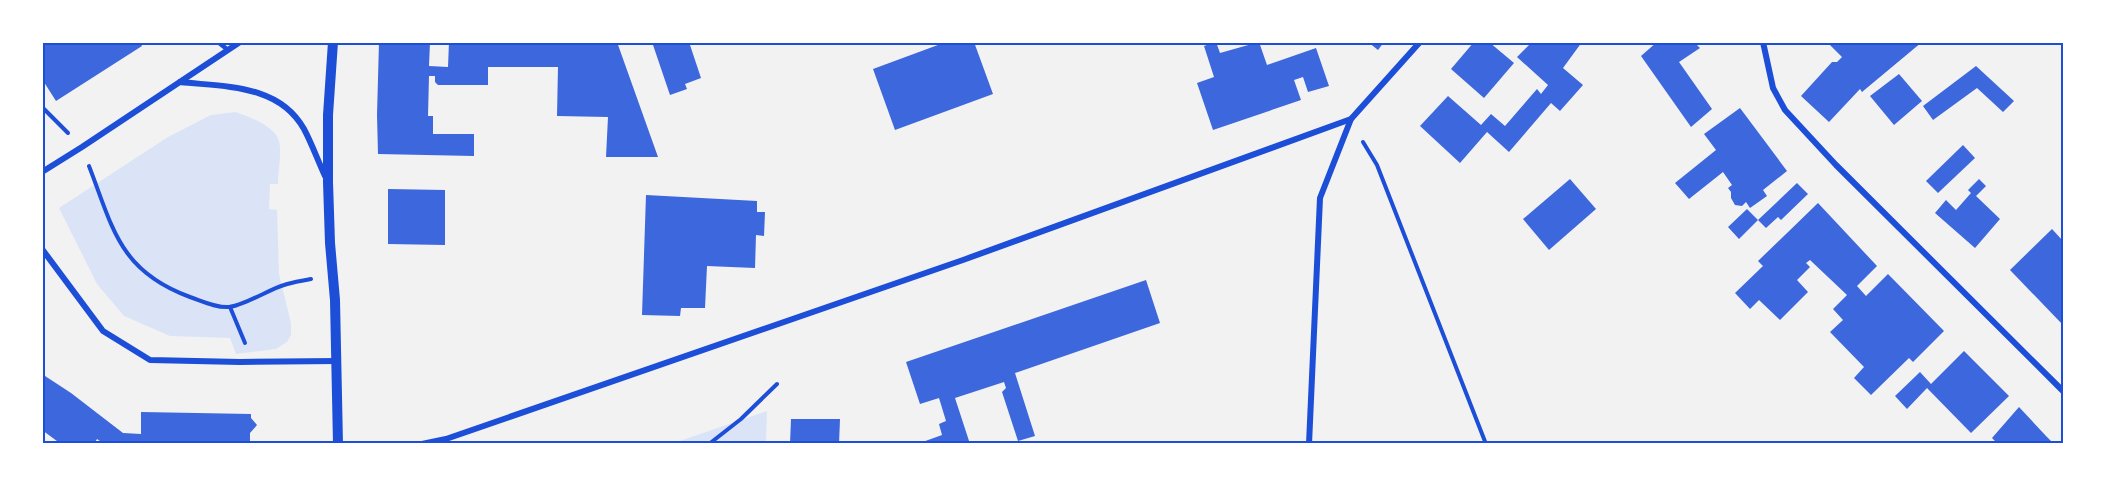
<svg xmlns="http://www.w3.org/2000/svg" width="2105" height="486" font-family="Figtree,sans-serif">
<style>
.green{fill:#dbe4f7}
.building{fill:#3d67dc}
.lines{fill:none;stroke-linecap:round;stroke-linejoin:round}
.path{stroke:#1d4ed8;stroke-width:4}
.service{stroke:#1d4ed8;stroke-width:4.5}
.minor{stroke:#1d4ed8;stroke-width:6}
.tertiary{stroke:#1d4ed8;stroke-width:10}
.neatline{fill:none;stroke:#1d4ed8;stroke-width:2}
</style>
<rect width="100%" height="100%" fill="#f2f2f2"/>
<g class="green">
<path d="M236 112C249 117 275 126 279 141 282 151 278 172 278 184H270L269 209 277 210 279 274 291 323V335L287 342 276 349 236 354 230 338 170 336 124 316 97 284 59 208 168 137 211 115Z"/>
<polygon points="767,411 766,444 671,444"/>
</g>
<g class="building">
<polygon points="43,42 140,42 142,46 56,101 42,79 42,47 45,45"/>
<polygon points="379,42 430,42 429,66 448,67 449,42 617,42 658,157 606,157 608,117 557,116 558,67 488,67 488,85 438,85 435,82 435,76 429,76 428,116 433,116 433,134 474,134 474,156 378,154 377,115"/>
<polygon points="652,42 689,42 701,78 685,84 687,89 670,95"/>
<polygon points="946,42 974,42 993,94 895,130 873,69"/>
<polygon points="1216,42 1220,53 1259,42 1267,65 1316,48 1329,86 1308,92 1303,77 1294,80 1301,100 1213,130 1197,83 1214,77 1204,46"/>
<polygon points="1368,42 1384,42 1378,50"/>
<polygon points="1474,42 1489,42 1514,63 1484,98 1451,69"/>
<polygon points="1532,42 1582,42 1563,68 1583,85 1560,111 1551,103 1509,152 1487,132 1460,163 1420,126 1448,96 1481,125 1491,114 1505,126 1537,89 1541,94 1548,85 1517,57"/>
<polygon points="1657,42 1694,42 1700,48 1679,62 1712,109 1691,127 1641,56"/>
<polygon points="1827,42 1922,42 1862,92 1860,89 1829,122 1801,96 1832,62 1837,62 1842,57"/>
<polygon points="1976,66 2014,101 2003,112 1977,88 1933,120 1923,106"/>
<polygon points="1899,74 1922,101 1894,125 1870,96"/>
<polygon points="1740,108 1787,171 1763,190 1767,196 1750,208 1746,202 1742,206 1735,205 1731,198 1731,192 1728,188 1732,185 1723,172 1689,199 1675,183 1716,150 1704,134"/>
<polygon points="1963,145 1975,158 1938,193 1926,181"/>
<polygon points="1570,179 1596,209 1549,250 1523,219"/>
<polygon points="1979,179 1986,186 1976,196 2000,219 1975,248 1935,213 1946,200 1956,210 1971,193 1968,190"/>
<polygon points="1797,183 1808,194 1781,220 1778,217 1766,228 1758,220 1739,239 1728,227 1747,209 1758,220"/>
<polygon points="388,189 445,190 445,245 388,244"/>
<polygon points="646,195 757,201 757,212 765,212 764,236 756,235 755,268 707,266 705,308 681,308 680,316 642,315"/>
<polygon points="1818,203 1877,266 1857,286 1866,296 1888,274 1944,331 1913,362 1909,358 1871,395 1854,378 1864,367 1830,332 1843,320 1833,309 1847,295 1810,260 1806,263 1810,267 1797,280 1808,292 1780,320 1759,300 1750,309 1735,293 1763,266 1758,261"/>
<polygon points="2052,229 2063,241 2063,325 2010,270"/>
<polygon points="1146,280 1160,323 1015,373 1035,436 1018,441 1002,392 1006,388 1004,382 955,398 970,444 917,444 942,435 939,424 946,421 939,398 920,404 906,362"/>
<polygon points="1964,351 2009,396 1971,433 1927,388 1907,409 1895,396 1920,372 1931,384"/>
<polygon points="42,374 71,393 123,433 141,434 141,412 251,414 251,418 257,425 250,433 250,444 104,444 97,439 94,444 61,444 42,430 44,424 42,423"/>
<polygon points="2019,407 2046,436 2054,444 1998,444 1992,438"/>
<polygon points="791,419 840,419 839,444 790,444"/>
</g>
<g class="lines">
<g class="path">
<polyline points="42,107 68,133"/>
<polyline points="1363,142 1377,165 1486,444"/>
<path d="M89 166C113 228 119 271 190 297 202 301 216 308 229 307 243 306 270 289 284 285 293 282 302 281 311 279"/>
<polyline points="230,307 245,343"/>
<polyline points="709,444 741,419 777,384"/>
</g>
<polyline class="service" points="218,42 228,50"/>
<g class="minor">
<polyline points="1763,42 1773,88 1785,110 1836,165 2063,391"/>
<path d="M180 82C225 87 279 84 304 129 312 144 318 161 325 176"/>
<polyline points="42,172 82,147 240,42"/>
<polyline points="42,249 103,331 150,360 240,362 337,361"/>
<polyline points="422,444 446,439 963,260 1351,119 1420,42"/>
<polyline points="1309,444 1320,198 1351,119"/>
</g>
<polyline class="tertiary" points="333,42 328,115 328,182 330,243 335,300 338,444"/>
</g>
<rect width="2105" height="486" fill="none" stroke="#ffffff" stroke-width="87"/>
<rect x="44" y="44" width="2018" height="398" class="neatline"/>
</svg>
